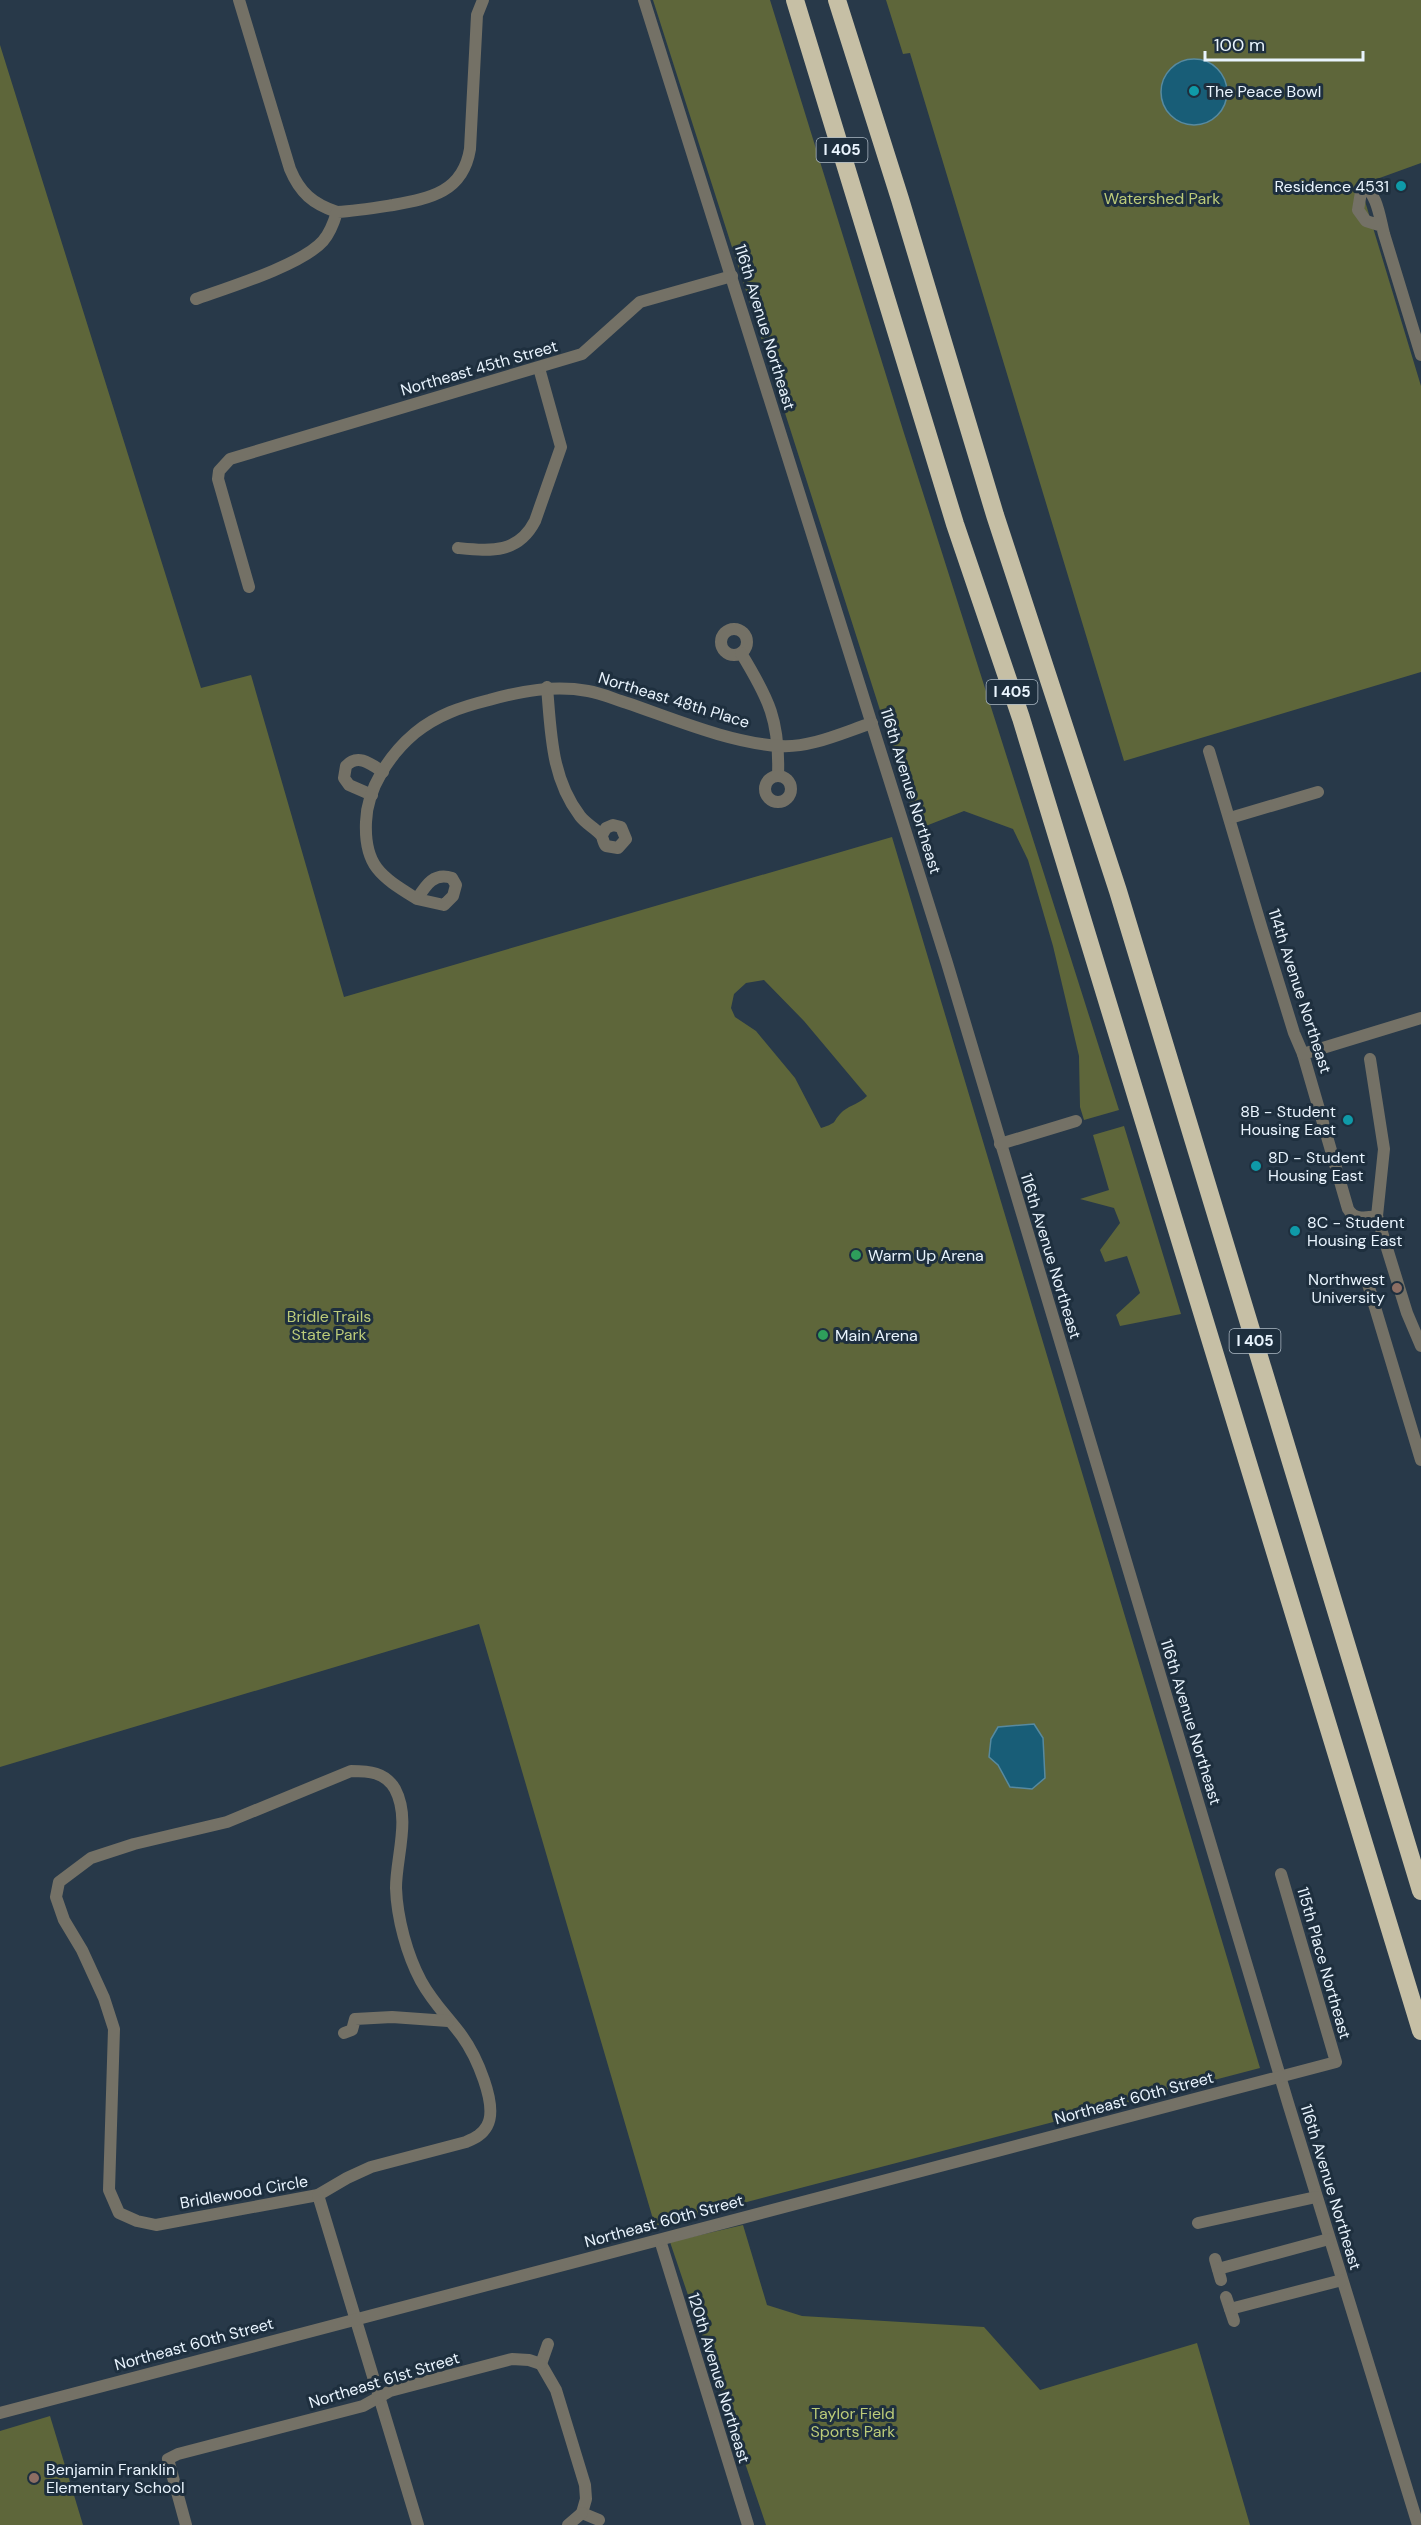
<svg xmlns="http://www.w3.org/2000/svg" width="1421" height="2525" font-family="'DM Sans',sans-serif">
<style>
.green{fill:#5e663a;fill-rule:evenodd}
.water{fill:#185d77;stroke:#578aa0;stroke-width:1.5}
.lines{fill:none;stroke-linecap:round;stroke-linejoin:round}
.minor{stroke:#747166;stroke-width:12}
.highway{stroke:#c6bfa5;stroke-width:18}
.culture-dot{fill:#0f9aa8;stroke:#1e2f3e;stroke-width:2}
.leisure-dot{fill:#2e9e5b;stroke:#1e2f3e;stroke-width:2}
.education-dot{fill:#8d6e63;stroke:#1e2f3e;stroke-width:2}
.labels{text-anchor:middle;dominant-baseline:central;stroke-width:6;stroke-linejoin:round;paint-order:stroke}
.shield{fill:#1e2f3e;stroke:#acb9c4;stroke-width:1.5}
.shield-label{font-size:15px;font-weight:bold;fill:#e9f4fe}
.poi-label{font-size:16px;fill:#e9f4fe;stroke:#1e2f3e;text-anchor:start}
.park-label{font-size:16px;fill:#bccb79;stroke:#1e2f3e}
.street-label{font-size:16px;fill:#e9f4fe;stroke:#1e2f3e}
</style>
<rect width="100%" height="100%" fill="#283949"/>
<g class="green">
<polygon points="653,0 770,0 903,430 1119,1110 1084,1120 1080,1107 1079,1056 1053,946 1028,860 1013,829 964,811 918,829"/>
<polygon points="886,0 1421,0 1421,163 1363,184 1361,188 1421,386 1421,672 1124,761 910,53 903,54"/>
<path d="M0 45 201 688 251 675 344 997 892 837 1260 2068 655 2226 479 1624 0 1767ZM764 980 804 1021 867 1096C860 1103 851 1105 843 1111 831 1122 840 1122 821 1128L795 1078 756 1031 735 1017 731 1008 734 994 746 983Z"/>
<polygon points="1124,1126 1181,1314 1120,1326 1116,1315 1140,1293 1127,1256 1105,1262 1100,1250 1120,1223 1114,1208 1080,1199 1109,1190 1093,1135"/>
<polygon points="743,2225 767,2305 802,2316 984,2327 1040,2390 1197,2343 1250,2525 766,2525 670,2242"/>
<polygon points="50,2416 83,2525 0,2525 0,2431"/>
</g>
<g class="water">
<circle cx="1194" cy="92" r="33"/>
<polygon points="1034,1724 1043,1738 1045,1778 1032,1789 1010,1787 998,1765 989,1757 991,1739 998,1727"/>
</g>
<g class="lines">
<g class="minor">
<path d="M239 0 290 169C300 193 313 204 337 212"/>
<polyline points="644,0 947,963 1288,2103 1418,2525"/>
<path d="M1382 226 1366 221 1358 210 1362 186C1377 191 1380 219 1384 234L1421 355"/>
<path d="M196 299C227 288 302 265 323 241 330 233 334 222 337 212 356 211 374 208 393 205 431 198 463 192 470 149L477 15 483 0"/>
<path d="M458 548C491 551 518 554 535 521L561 447 539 368"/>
<polyline points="249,587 218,479 219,471 230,459 582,354 640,302 732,276"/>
<circle cx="734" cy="642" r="13"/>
<path d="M741 653C769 699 780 721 778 776"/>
<path d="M547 687C551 733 551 778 580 816 586 824 595 828 601 835 603 837 603 843 606 846L618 848 626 839 621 827 613 825 606 828 602 835"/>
<path d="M1209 751 1261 926 1294 1033 1303 1054 1348 1209C1354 1220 1366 1218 1377 1216"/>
<circle cx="778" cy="789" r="13"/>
<path d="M372 795 349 785 344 778 346 766C358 753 371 764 383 772"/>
<polyline points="1230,818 1318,792"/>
<path d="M417 899 444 905 453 896 456 885 452 878C434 872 426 885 417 899 382 877 364 867 366 822 367 788 390 754 415 733 437 715 461 707 489 700 521 691 554 685 588 691 601 693 614 699 627 703 674 719 730 743 780 746 811 748 844 732 872 723"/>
<polyline points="1303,1054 1421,1018"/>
<polyline points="1370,1059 1384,1149 1377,1216 1407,1313 1421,1346"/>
<polyline points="1000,1144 1076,1121"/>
<polyline points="1368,1284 1421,1460"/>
<path d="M351 1771C369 1771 385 1772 395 1789 411 1819 396 1857 396 1888 397 1918 407 1955 421 1981 433 2003 448 2017 462 2036 475 2054 499 2105 487 2126 482 2135 475 2138 466 2142L371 2167 347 2178 318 2195 156 2225 137 2221 119 2213 109 2190 114 2029 104 1998 82 1950 64 1920 56 1897 59 1882 91 1858 134 1844 227 1822Z"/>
<polyline points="344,2033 352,2030 355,2019 392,2017 448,2021"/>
<polyline points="318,2195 418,2525"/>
<polyline points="1198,2223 1316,2197"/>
<polyline points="660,2240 748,2525"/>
<polyline points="1215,2259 1221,2280"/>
<polyline points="1218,2269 1329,2239"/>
<polyline points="1226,2297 1234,2321"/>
<polyline points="1230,2309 1342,2280"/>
<polyline points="541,2364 556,2390 585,2485 586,2499 582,2513"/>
<polyline points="541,2364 548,2344"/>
<polyline points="0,2413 1336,2062 1281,1874"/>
<polyline points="582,2513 599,2520"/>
<polyline points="186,2525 168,2459 178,2454 363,2406 390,2391 512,2359 529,2360 541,2364"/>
<polyline points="568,2525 582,2513"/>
</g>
<g class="highway">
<polyline points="795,0 955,524 1021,718 1421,2031"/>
<polyline points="837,0 900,199 995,515 1118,891 1421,1891"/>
</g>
</g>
<g class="culture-dot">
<circle cx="1194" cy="91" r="6"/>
<circle cx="1401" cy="186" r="6"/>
<circle cx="1348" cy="1120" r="6"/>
<circle cx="1256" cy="1166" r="6"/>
<circle cx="1295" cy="1231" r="6"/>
</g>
<g class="leisure-dot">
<circle cx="856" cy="1255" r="6"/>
<circle cx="823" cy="1335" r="6"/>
</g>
<g class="education-dot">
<circle cx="1397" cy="1288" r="6"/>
<circle cx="34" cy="2478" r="6"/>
</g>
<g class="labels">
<g class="shield">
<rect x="816.5" y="138" width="51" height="24" rx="4.5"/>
<rect x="986.5" y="680" width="51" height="24" rx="4.5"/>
<rect x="1229.5" y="1329" width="51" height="24" rx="4.5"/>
</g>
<g class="shield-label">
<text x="842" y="150">I 405</text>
<text x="1012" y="692">I 405</text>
<text x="1255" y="1341">I 405</text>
</g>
<g class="poi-label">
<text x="1206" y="91">The Peace Bowl</text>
<text x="1389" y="186" text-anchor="end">Residence 4531</text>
<text x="1336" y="1111" text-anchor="end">8B - Student<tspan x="1336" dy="18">Housing East</tspan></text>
<text x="1268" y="1157">8D - Student<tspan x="1268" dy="18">Housing East</tspan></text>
<text x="1307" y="1222">8C - Student<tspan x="1307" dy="18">Housing East</tspan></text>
<text x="868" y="1255">Warm Up Arena</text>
<text x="1385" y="1279" text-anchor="end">Northwest<tspan x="1385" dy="18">University</tspan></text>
<text x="835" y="1335">Main Arena</text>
<text x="46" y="2469">Benjamin Franklin<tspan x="46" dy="18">Elementary School</tspan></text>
</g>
<g class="park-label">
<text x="1162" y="198">Watershed Park</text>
<text x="329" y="1316">Bridle Trails<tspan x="329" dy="18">State Park</tspan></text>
<text x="853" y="2413">Taylor Field<tspan x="853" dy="18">Sports Park</tspan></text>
</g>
<g class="street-label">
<text transform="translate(765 327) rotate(73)">116th Avenue Northeast</text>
<text transform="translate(479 368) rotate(-16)">Northeast 45th Street</text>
<text transform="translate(674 700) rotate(17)">Northeast 48th Place</text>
<text transform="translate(911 791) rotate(73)">116th Avenue Northeast</text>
<text transform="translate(1300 991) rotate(72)">114th Avenue Northeast</text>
<text transform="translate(1051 1256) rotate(73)">116th Avenue Northeast</text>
<text transform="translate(1191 1722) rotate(73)">116th Avenue Northeast</text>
<text transform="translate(1324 1963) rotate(74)">115th Place Northeast</text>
<text transform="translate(1134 2098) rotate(-15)">Northeast 60th Street</text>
<text transform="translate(1331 2187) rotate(73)">116th Avenue Northeast</text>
<text transform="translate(244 2192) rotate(-10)">Bridlewood Circle</text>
<text transform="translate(664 2221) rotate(-15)">Northeast 60th Street</text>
<text transform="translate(194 2344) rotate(-15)">Northeast 60th Street</text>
<text transform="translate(719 2378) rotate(73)">120th Avenue Northeast</text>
<text transform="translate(384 2380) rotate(-17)">Northeast 61st Street</text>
</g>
</g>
<path d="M1205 51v9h158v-9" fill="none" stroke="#e9f4fe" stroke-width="3"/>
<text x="1214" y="51" font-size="18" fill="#e9f4fe" stroke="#1e2f3e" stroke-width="4.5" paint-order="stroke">100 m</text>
</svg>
